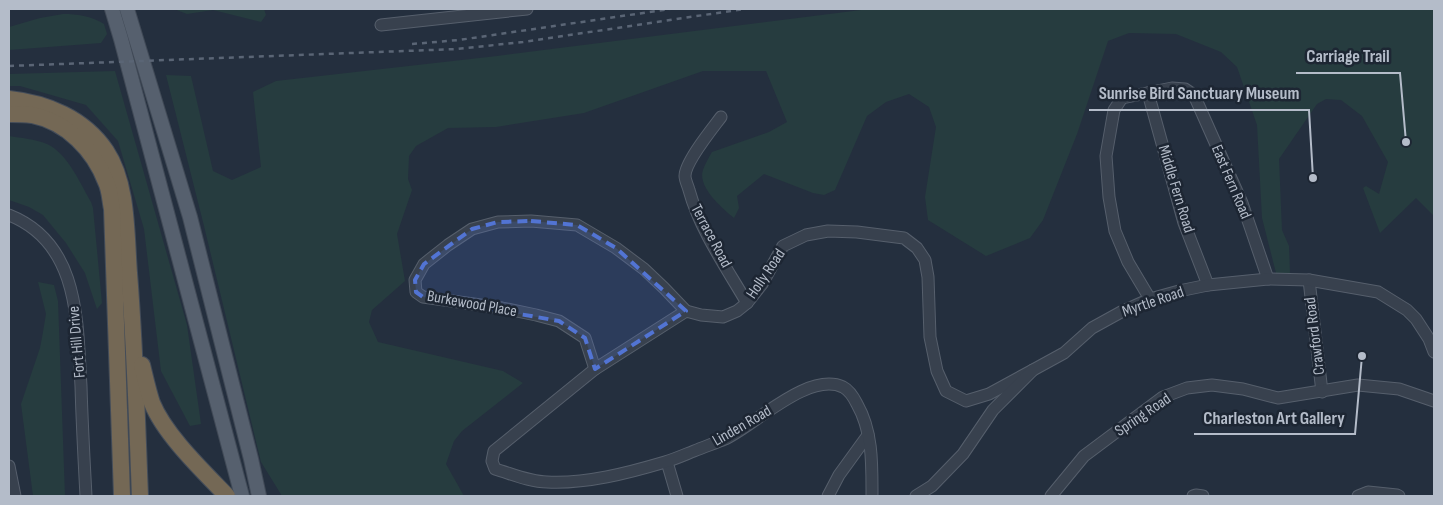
<svg xmlns="http://www.w3.org/2000/svg" width="1443" height="505" font-family="'Sofia Sans Condensed',sans-serif">
<style>
.green{fill:#263c3f}
.lines{fill:none;stroke-linecap:round;stroke-linejoin:round}
.minor-casing{stroke:#565f6c;stroke-width:13}
.major-casing{stroke:#414a57;stroke-width:16}
.highway-casing{stroke:#434c59;stroke-width:18}
.minor{stroke:#38414e;stroke-width:11}
.major{stroke:#56606e;stroke-width:14}
.highway{stroke:#746855;stroke-width:16}
.rail{stroke:#5a6575;stroke-width:2.5;stroke-dasharray:5 5;stroke-linecap:butt}
.marked{fill:#5274d3;fill-opacity:0.2;stroke:#5274d3;stroke-width:4;stroke-dasharray:10 6;stroke-linejoin:round}
.labels{text-anchor:middle;dominant-baseline:central;stroke-width:5;stroke-linejoin:round;paint-order:stroke}
.street-label{font-size:16px;fill:#b4bcc9;stroke:#1d2633}
.leader{fill:none;stroke:#b4bcc9;stroke-width:2}
.callout-dot{fill:#b4bcc9;stroke:#1d2633;stroke-width:2}
.callout-label{font-size:18px;text-anchor:middle;font-weight:bold;fill:#b4bcc9;stroke:#1d2633;stroke-width:5;stroke-linejoin:round;paint-order:stroke}
</style>
<rect width="100%" height="100%" fill="#242f3e"/>
<g class="green">
<polygon points="174,9 264,9 266,15 261,22 213,10 187,14"/>
<path d="M869 9H1434V216L1416 198 1380 233 1363 188 1366 186 1379 194 1388 162 1362 116 1341 100 1326 99 1317 104 1279 159 1282 230 1289 246 1290 273H1276L1262 218 1257 125 1237 67 1221 52 1176 34 1129 33 1108 41 1077 134 1043 220 1030 238 986 256 928 220 925 197 936 127 929 107 909 94 886 102 867 116 835 190 824 195 813 193 764 174 737 196 739 208 734 218C723 209 697 187 703 170 705 164 709 157 712 152L769 132 787 122 766 71H703L584 113 496 127 448 128 416 146 409 156 408 179 412 190 397 234 405 281 372 310 369 322 378 342 503 371 523 383 462 431 454 441 446 464 464 496H282L261 462 204 226 166 75 191 76 213 171 232 180 261 167 253 92 276 81 497 56Z"/>
<path d="M63 14C77 14 91 16 104 24L107 34 101 43 9 50V27L40 18Z"/>
<polygon points="115,71 187,325 201,424 190,426 161,371 144,229 118,141 86,105 20,86 9,86 9,74"/>
<path d="M9 136C21 138 35 139 47 144 68 154 80 183 91 202L93 208 102 303 97 309 85 273 66 243 43 215 29 207 9 200Z"/>
<polygon points="38,282 54,285 58,301 65,496 33,496 21,404 40,348 43,332 46,314"/>
</g>
<g class="lines">
<g class="minor-casing">
<g id="minor">
<polyline points="381,25 527,9"/>
<polyline points="1148,93 1184,223 1208,285"/>
<path d="M721 117C712 129 685 162 685 176 685 180 688 186 689 190 700 230 726 267 747 303"/>
<path d="M9 215C80 243 77 322 81 386 82 423 84 459 86 496"/>
<polyline points="1309,280 1322,392"/>
<polyline points="1150,299 1128,262 1115,231 1109,197 1106,156 1114,110 1122,98 1172,88 1185,89 1194,95 1242,203 1268,279"/>
<polyline points="595,369 585,338 559,321 536,315 502,308 423,297 416,292 415,280 424,264 448,245 472,229 498,222 531,221 577,225 616,248 644,269 664,288 686,311"/>
<polyline points="667,462 677,496"/>
<polyline points="9,466 15,496"/>
<polyline points="828,496 839,475 868,435"/>
<path d="M872 496C872 465 873 432 857 404 854 398 849 390 843 387 808 371 755 425 725 439 715 443 704 447 694 451 684 455 675 459 665 462 628 473 586 484 547 482 530 482 512 474 495 469L492 461 494 451 595 369 686 311 701 315 723 317 737 311 747 303 762 284 783 246 806 235 828 231 857 232 904 238 917 248 925 260 928 277 930 337 937 371 946 391 966 401 989 394 1033 370"/>
<polyline points="916,496 932,486 963,454 993,410 1033,370 1064,353 1092,328 1121,312 1150,299 1179,291 1208,285 1268,279 1309,280 1378,292 1407,310 1416,319 1429,339 1434,352"/>
<polyline points="1051,496 1084,456 1163,397 1187,388 1212,385 1243,389 1278,398 1358,385 1399,389 1434,401"/>
<polyline points="1193,496 1196,495 1203,496"/>
<polyline points="1358,496 1368,492 1397,495 1399,496"/>
</g>
</g>
<g class="major-casing">
<g id="major">
<polyline points="112,9 121,39 242,496"/>
<polyline points="127,9 190,217 251,459 259,496"/>
</g>
</g>
<g class="highway-casing">
<g id="highway">
<path d="M9 99C46 103 84 118 106 151 128 184 126 234 129 273 135 347 137 422 140 496"/>
<path d="M9 114C16 114 24 114 32 115 67 122 94 150 106 182 110 190 110 200 112 209L122 496"/>
<path d="M142 365C145 377 148 391 152 403 165 435 203 471 227 496"/>
</g>
</g>
<use href="#minor" class="minor"/>
<use href="#major" class="major"/>
<use href="#highway" class="highway"/>
<g class="rail">
<polyline points="412,44 459,40 670,9"/>
<polyline points="9,66 457,49 523,42 744,9"/>
</g>
</g>
<path class="marked" d="M531 221 577 225 616 248 686 311 595 369 585 338 559 321 423 297 416 292 415 280 424 264 472 229 498 222Z"/>
<g class="labels">
<g class="street-label">
<text transform="translate(1231 182) rotate(67)">East Fern Road</text>
<text transform="translate(1176 189) rotate(73)">Middle Fern Road</text>
<text transform="translate(711 236) rotate(62)">Terrace Road</text>
<text transform="translate(766 274) rotate(-56)">Holly Road</text>
<text transform="translate(1153 302) rotate(-19)">Myrtle Road</text>
<text transform="translate(472 304) rotate(10)">Burkewood Place</text>
<text transform="translate(1315 336) rotate(-97)">Crawford Road</text>
<text transform="translate(77 342) rotate(-95)">Fort Hill Drive</text>
<text transform="translate(1143 415) rotate(-34)">Spring Road</text>
<text transform="translate(742 426) rotate(-30)">Linden Road</text>
</g>
</g>
<path class="leader" d="M1406 142L1400 73H1296M1313 178L1309 110H1089M1362 356L1355 434H1194"/>
<g class="callout-dot">
<circle cx="1406" cy="142" r="5"/>
<circle cx="1313" cy="178" r="5"/>
<circle cx="1362" cy="356" r="5"/>
</g>
<g class="callout-label">
<text x="1348" y="62">Carriage Trail</text>
<text x="1199" y="99">Sunrise Bird Sanctuary Museum</text>
<text x="1274" y="424">Charleston Art Gallery</text>
</g>
<rect width="1443" height="505" fill="none" stroke="#b4bcc9" stroke-width="20"/>
</svg>
